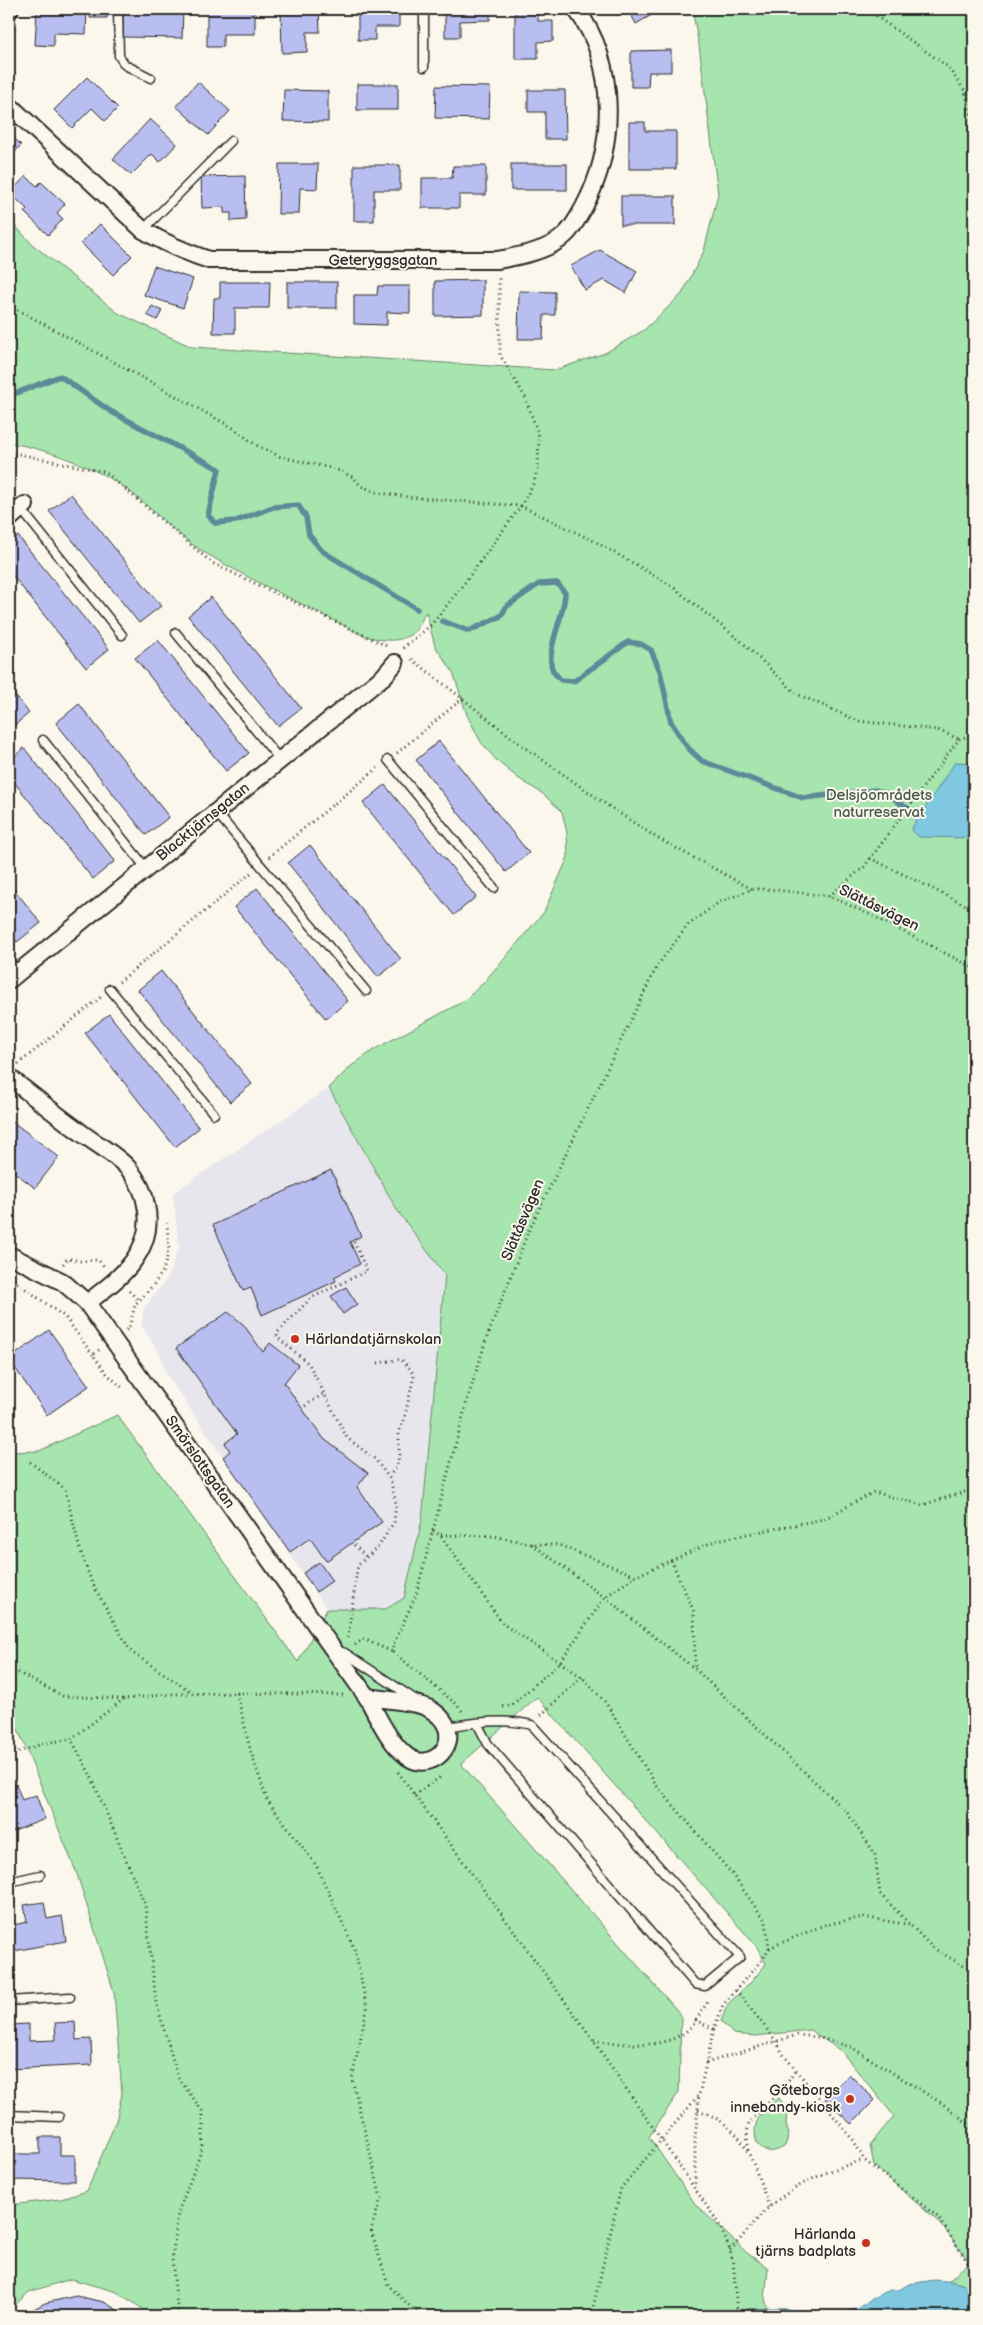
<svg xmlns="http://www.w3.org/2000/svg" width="983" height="2325" font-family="'Balsamiq Sans',sans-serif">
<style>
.built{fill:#e7e6ed}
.green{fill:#a6e5ad;stroke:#68886c}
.water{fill:#7fc8e0;stroke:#5d8998}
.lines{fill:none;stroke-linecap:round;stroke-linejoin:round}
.stream{stroke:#5d8998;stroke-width:5.5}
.building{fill:#b9bef0;stroke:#2b2b2b}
.lane-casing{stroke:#2b2b2b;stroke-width:11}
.street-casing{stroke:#2b2b2b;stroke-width:20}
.path{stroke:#2b2b2b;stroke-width:3;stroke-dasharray:1 4;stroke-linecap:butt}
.lane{stroke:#fbf7ec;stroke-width:8}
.street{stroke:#fbf7ec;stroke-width:16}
.poi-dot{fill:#c8321e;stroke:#fbf7ec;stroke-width:2}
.labels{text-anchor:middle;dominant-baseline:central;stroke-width:4;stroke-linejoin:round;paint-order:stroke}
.street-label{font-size:15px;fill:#2b2b2b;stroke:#fbf7ec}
.park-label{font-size:15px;fill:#4a5a4c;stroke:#fbf7ec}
.poi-label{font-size:15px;fill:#2b2b2b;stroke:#fbf7ec;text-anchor:end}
</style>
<rect width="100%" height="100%" fill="#fbf7ec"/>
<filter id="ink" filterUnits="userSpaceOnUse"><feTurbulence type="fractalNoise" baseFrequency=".02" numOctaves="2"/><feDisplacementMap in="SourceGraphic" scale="10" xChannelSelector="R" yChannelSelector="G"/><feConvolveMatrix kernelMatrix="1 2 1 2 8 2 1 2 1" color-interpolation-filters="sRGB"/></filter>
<g filter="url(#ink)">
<polygon class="built" points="329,1088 397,1210 445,1275 422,1520 404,1598 386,1609 327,1609 167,1375 160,1354 141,1325 144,1308 168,1277 179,1247 173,1193"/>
<g class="green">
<path d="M692 9H974V2294L970 2289 949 2281 969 2262 941 2224 874 2166 870 2145 894 2116 841 2051 810 2030 756 2036 733 2034 721 2021 728 2004 752 1981 766 1964 757 1947 537 1697 461 1764 681 2015 679 2092 649 2137 696 2205 747 2253 768 2268 765 2299 770 2316H149L140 2307 117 2292 71 2279 29 2292 9 2311V2205L61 2199 87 2191 116 2121 122 2094 114 1992 77 1874 9 1707V1452L39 1451 117 1415 298 1662 327 1609H386L404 1598 422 1520 445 1275 397 1210 329 1088 350 1067 375 1049 464 1001 484 982 544 912 568 857 567 833 562 812 543 794 518 778 497 761 481 742 467 715 453 672 435 646 426 612C422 618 420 627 414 632 399 645 377 640 360 634 308 606 253 582 202 551 173 533 150 505 122 486 95 467 41 447 9 443V219L32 244 118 313 192 347 555 370 605 353 644 330 682 294 704 251 718 194 699 45Z"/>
<path d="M779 2098 787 2109 786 2125 789 2134 785 2146C775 2153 765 2154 757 2143 750 2121 763 2110 779 2098Z"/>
</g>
<g class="water">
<polygon points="955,762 974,763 974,838 919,837 911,830 916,820 910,815 914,808 922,812"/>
<path d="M934 2280C945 2281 971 2281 974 2295 976 2302 974 2310 974 2316H844L846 2311 858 2309 872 2298 890 2290H899L909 2284Z"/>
</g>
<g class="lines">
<g class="stream">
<polyline points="9,396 60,376 110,411 219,469 208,515 215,523 236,521 273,507 298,505 306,517 309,535 322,551 417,609"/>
<path d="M442 621 469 631 501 616 507 606 539 584 557 583 565 593C565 615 544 652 553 671 555 674 559 678 561 680L574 681 628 642 641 644 651 650 660 671 671 722 688 748 702 761 803 798 876 790 888 794 912 812"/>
<polyline points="748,2311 785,2310 794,2316"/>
</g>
</g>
<g class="building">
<polygon points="37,9 87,9 86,34 54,33 54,46 35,45"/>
<polygon points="90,9 108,9 107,18 90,18"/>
<polygon points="123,9 183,9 182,38 123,37"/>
<polygon points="207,9 255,9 255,34 223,34 223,47 207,47"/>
<polygon points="281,9 319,9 320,32 307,32 307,52 282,53"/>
<polygon points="358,9 399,9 399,27 375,27 375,40 358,40"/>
<polygon points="445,9 490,9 490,20 460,21 460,37 445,37"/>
<polygon points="515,9 538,9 538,21 553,21 553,41 538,42 538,59 515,59"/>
<polygon points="628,9 662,9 636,24"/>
<polygon points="671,50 671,72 649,72 648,87 631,87 631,51"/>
<polygon points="87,77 118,108 105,121 92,108 72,128 54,110"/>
<polygon points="198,82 230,111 208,135 176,106"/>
<rect x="357" y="84" width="41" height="26"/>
<polygon points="436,86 490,87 489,119 435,118"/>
<polygon points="284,90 328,91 328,122 283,121"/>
<polygon points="528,90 565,90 566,139 545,139 545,112 528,112"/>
<polygon points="150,119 177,144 160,162 152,154 131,175 113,159"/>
<polygon points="629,122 645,122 645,131 676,131 676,169 629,169"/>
<polygon points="9,133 21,145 9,159"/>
<polygon points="279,164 318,164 317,189 300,188 299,214 278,214"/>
<rect x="511" y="164" width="56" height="26"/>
<polygon points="354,165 400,165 400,190 374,190 374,221 354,221"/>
<polygon points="453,166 486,166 486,195 459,195 459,208 422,208 422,178 452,178"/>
<polygon points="26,176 37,186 41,182 65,204 57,213 63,219 48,235 24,212 27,209 10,193"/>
<polygon points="245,176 246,220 231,221 231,213 224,213 224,207 202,208 201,177"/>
<rect x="621" y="196" width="54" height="29"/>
<polygon points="100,224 132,256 113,275 81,243"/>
<polygon points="600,250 637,271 626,293 604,280 585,290 571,266"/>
<polygon points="154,266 193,279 183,308 144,295"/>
<polygon points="483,280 483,315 435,316 435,281"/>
<polygon points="220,282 270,282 269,308 235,308 235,333 213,333 214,298 220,298"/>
<rect x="287" y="282" width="50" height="26"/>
<polygon points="378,286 410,286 410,313 387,312 387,325 354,324 354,295 377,295"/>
<polygon points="519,291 555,292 555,315 544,315 543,339 518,339"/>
<polygon points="152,306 162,311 157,320 147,315"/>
<polygon points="71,494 161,606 139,623 49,511"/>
<polygon points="18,536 109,649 86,668 9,571 9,543"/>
<polygon points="211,597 301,708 278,726 188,616"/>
<polygon points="158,640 249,753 226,771 135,658"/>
<polygon points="9,688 29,713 9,730"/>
<polygon points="79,704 169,817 146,835 56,723"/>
<polygon points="439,741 529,853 506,872 416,760"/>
<polygon points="24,748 115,861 93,879 9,776 9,761"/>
<polygon points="385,785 476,897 454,915 363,803"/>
<polygon points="310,845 401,959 378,977 288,863"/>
<polygon points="9,883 41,923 17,942 9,931"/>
<polygon points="257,888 348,1001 326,1019 234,907"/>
<polygon points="161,971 252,1084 230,1102 138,990"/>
<polygon points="109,1014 199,1128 175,1147 85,1033"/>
<polygon points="9,1119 59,1157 35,1188 9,1168"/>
<polygon points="331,1170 361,1236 350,1242 360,1264 334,1277 336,1281 262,1315 251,1288 243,1291 213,1225"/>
<polygon points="346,1287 357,1304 343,1314 331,1296"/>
<polygon points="228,1312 243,1324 263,1352 270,1343 298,1365 284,1383 324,1439 368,1473 357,1487 382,1522 326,1561 310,1538 290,1552 223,1457 230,1451 225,1443 237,1434 176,1348"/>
<polygon points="49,1330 89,1386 47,1415 9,1359"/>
<polygon points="319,1562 332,1581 316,1592 303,1573"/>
<polygon points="16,1784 22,1800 36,1795 45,1819 9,1833 9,1786"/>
<polygon points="44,1902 47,1919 62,1916 66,1941 9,1952 9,1926 27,1922 24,1905"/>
<polygon points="75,2022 76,2040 91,2039 92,2065 9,2069 9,2025 29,2024 29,2041 56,2040 55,2023"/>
<polygon points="849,2074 875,2100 851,2124 825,2099"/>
<polygon points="9,2136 14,2136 14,2154 40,2154 40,2137 60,2137 60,2155 75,2155 75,2181 9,2180"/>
<polygon points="76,2296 104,2302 127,2316 31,2316 28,2312 45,2303"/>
</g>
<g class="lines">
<g class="lane-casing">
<g id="lane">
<polyline points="118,9 119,56 125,65 151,78"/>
<polyline points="424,9 424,67"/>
<polyline points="143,230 231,141"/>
<polyline points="21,509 122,635"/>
<polyline points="176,633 280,760"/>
<polyline points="43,740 146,868"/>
<polyline points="388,760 494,888"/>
<polyline points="216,812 366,991"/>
<polyline points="9,961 19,972"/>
<polyline points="110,989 214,1114"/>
<polyline points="337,1651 345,1653 416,1700"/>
<path d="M447 1727C474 1722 506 1718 532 1725L740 1957 705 1986 695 1984 488 1744 477 1723"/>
<polyline points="9,1882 40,1875"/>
<polyline points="9,2001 70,1997"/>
<polyline points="9,2115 59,2117"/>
</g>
</g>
<g class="street-casing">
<g id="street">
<polyline points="9,11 10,9"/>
<path d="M9 105 143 230C164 243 185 252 209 260H498C519 256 549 251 565 235 573 228 579 216 584 207 616 147 618 65 576 9"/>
<polyline points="9,519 25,505"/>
<polyline points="9,980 384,676 395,663"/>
<path d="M9 1077C32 1095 55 1114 79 1131 94 1143 114 1153 128 1168 137 1179 144 1191 146 1205 156 1251 120 1278 87 1303"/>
<polyline points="9,1255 63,1282 87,1303 367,1697"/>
<path d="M367 1697C381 1699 417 1702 428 1708 472 1732 435 1776 408 1757 389 1743 378 1717 367 1697Z"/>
</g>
</g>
<g class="path">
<polyline points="869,9 880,19 947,66 965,91 969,109 974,119"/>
<polyline points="9,305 154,384 233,428 256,445 281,457 335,469 353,477 361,486 379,493 408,497 521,506 596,542 669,584 743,643 797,694 858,721 938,730 959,739"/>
<polyline points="9,452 105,472 212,563 389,647"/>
<polyline points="403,648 431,625 457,593 521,506 534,482 538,465 539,436 525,397 500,355 499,276"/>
<polyline points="412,659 520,744 610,807 657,838 752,889"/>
<polyline points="397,753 463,698"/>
<polyline points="269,857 378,768"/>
<polyline points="870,858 974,909"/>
<polyline points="829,896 864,867 959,739 974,734"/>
<polyline points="119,982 251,873"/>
<polyline points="18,1064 101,997"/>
<polyline points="63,1264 68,1258 79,1261 98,1260 105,1267"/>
<polyline points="9,1277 65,1317 93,1355"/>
<polyline points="129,1291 138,1300"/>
<polyline points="126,1330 129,1328 135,1305 154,1284 163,1271 169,1250 167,1223"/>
<polyline points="99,1350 93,1355 108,1375 124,1389"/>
<polyline points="378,1363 401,1359 411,1370 414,1376 404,1420 399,1432 399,1457 396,1468 389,1476"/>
<polyline points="305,1406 325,1393"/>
<polyline points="30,1462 65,1489 79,1546 92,1583 131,1652 193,1693"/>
<polyline points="433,1531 440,1535 503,1624 582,1677 606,1703 656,1785 732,1874 766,1922 769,1948 764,1957 723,2005 714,2029 699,2095 695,2140 695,2186"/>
<polyline points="441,1535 494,1536 532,1544 559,1545 636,1576 717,1540 824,1519 874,1492 922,1505 974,1489"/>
<polyline points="532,1544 612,1603 695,1669 846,1811 875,1854 880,1894 933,1948 974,1972"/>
<polyline points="354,1545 366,1557"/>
<polyline points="671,1560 694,1612 695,1668"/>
<polyline points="348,1638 357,1570 358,1565 379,1546 394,1522 396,1503 390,1479 375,1459 347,1438 309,1364 277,1337 277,1333 311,1298 367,1271 354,1242"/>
<polyline points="355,1645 363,1639 393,1652"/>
<polyline points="9,1668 63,1696 124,1699 172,1694 237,1693 343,1695"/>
<polyline points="237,1693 250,1749 267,1800 316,1865 355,1950 367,2008 352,2079 381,2198 371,2230 388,2285 420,2316"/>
<polyline points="124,1699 71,1739 91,1776 145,1905 156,2002 178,2077 203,2112 203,2146 178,2213 172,2259 178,2316"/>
<polyline points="503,1707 512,1705 560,1662 605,1597 636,1576"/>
<polyline points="462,1711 455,1703 393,1652 393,1645 416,1595 467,1401 486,1340 529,1230 657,966 688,925 718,903 752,889 767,889 829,896 871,915 974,968"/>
<polyline points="541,1715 582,1677"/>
<polyline points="9,1755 45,1743 71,1739"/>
<polyline points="398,1772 593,2040 719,2224 730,2250 734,2269 737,2316"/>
<polyline points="414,1795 442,1776"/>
<polyline points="769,1948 824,1925 863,1917 910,1925"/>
<polyline points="736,1990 776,2041 783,2054 854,2141 864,2160 938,2217 974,2272"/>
<polyline points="695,2020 714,2029"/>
<path d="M594 2040C623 2044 664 2051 689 2029 696 2023 701 2011 707 2003L706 1999"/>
<polyline points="706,2063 797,2035 817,2037 851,2047 943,2104 974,2128"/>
<path d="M698 2110C748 2128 752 2162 769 2207"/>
<polyline points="748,2150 747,2133 749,2123 784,2087 796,2070"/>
<path d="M730 2250C744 2236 755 2220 769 2207 797 2183 829 2170 864 2160"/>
<polyline points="591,2316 621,2188 699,2095"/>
<polyline points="771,2316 775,2313"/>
<polyline points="794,2316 799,2309"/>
</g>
<use href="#lane" class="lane"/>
<use href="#street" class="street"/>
</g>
</g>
<g class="poi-dot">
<circle cx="295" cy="1339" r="5"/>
<circle cx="850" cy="2099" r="5"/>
<circle cx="866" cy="2243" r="5"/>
</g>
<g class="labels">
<g class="street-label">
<text x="383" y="260">Geteryggsgatan</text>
<text transform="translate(203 822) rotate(-39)">Blacktjärnsgatan</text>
<text transform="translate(879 908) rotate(26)">Slättåsvägen</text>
<text transform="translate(523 1220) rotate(-67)">Slättåsvägen</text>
<text transform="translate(200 1462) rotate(55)">Smörslottsgatan</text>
</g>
<g class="park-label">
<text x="879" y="795">Delsjöområdets<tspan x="879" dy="17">naturreservat</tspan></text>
</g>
<g class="poi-label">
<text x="305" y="1339" text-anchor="start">Härlandatjärnskolan</text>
<text x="840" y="2090">Göteborgs<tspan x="840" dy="17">innebandy-kiosk</tspan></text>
<text x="856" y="2234">Härlanda<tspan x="856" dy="17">tjärns badplats</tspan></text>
</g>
</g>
<rect width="983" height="2325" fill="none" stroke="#fbf7ec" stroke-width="30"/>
<rect x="15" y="15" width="953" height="2295" fill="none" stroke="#2b2b2b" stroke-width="2" filter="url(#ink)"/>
</svg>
